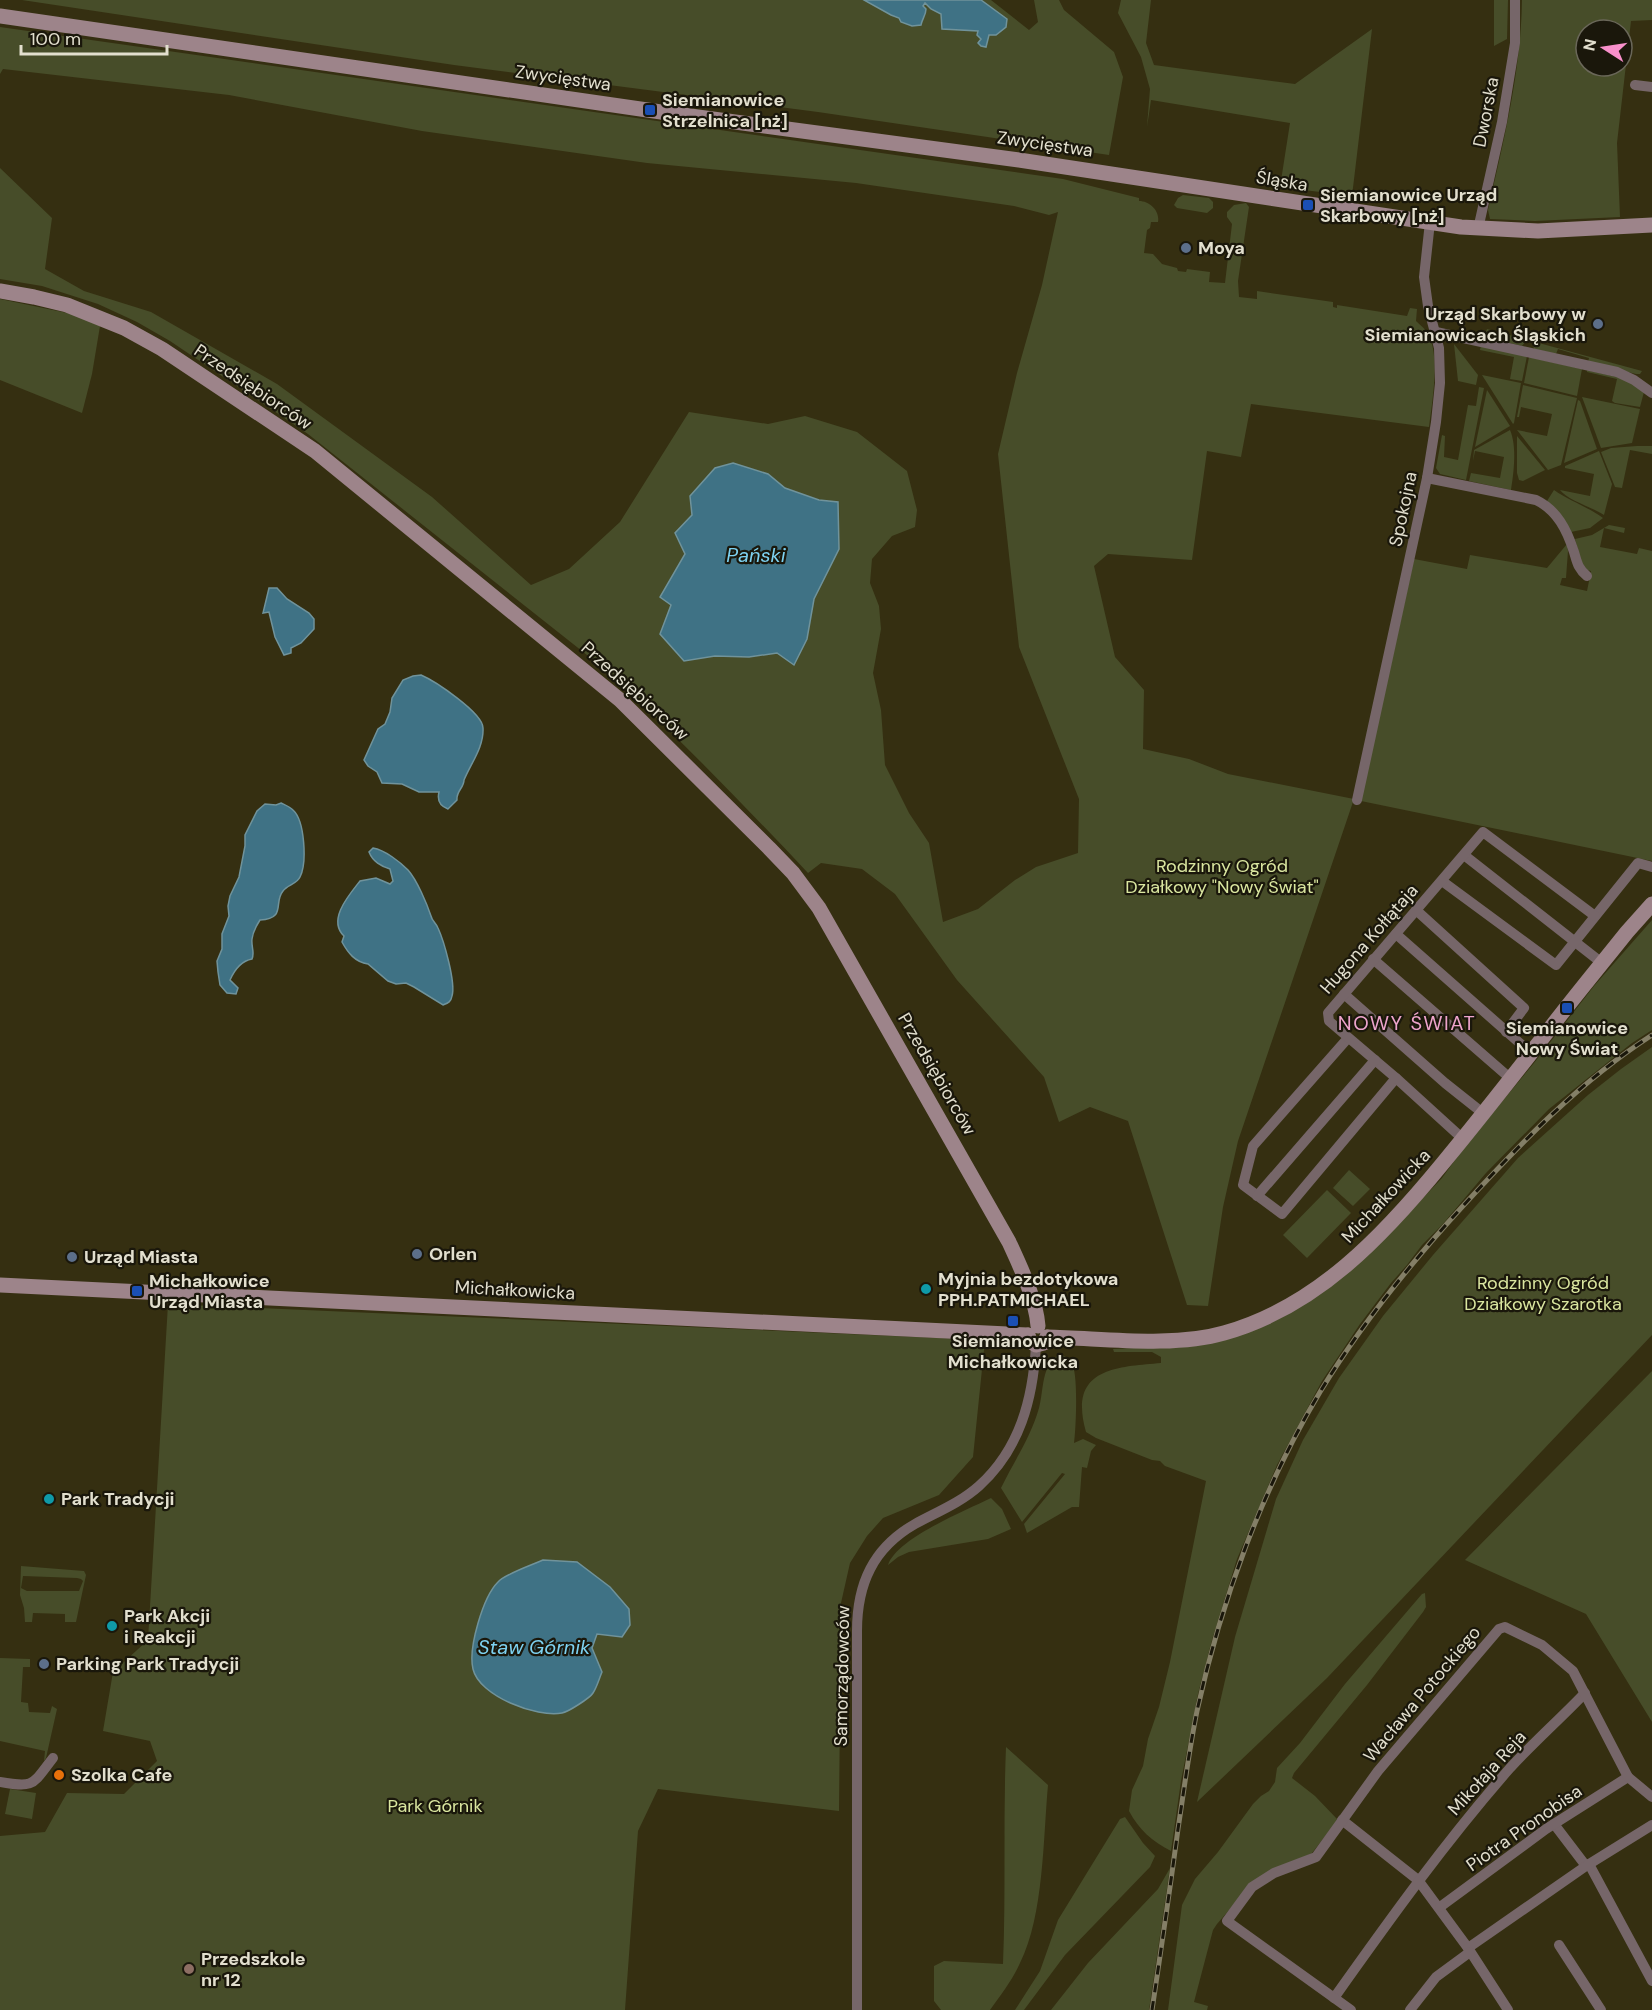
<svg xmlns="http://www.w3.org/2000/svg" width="1652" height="2010" font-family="'DM Sans',sans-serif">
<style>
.green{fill:#474d29;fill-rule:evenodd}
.water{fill:#3f7285;stroke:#70939b;stroke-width:1.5}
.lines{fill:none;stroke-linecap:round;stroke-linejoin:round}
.street{stroke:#766669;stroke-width:10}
.secondary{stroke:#9d848a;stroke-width:15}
.rail-casing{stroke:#847f67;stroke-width:5}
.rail{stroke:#1a170b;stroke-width:3;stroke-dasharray:9;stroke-linecap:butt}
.transit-dot{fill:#1a4fb4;stroke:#1a170b;stroke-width:2}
.service-dot{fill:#5c6f8a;stroke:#1a170b;stroke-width:2}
.culture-dot{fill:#0f9aa8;stroke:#1a170b;stroke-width:2}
.food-dot{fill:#e8710a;stroke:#1a170b;stroke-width:2}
.education-dot{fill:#8d6e63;stroke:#1a170b;stroke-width:2}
.labels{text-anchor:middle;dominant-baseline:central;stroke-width:4.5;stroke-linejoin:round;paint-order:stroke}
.street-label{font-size:18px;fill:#e2dfce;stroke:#1a170b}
.poi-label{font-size:18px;font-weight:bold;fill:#e2dfce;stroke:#1a170b;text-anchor:start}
.park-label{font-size:18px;fill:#dbe7a0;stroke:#1a170b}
.water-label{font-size:20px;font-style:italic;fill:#7ed2f1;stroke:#1a170b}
.neighbourhood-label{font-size:20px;letter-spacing:1.5px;fill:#eea4cc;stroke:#1a170b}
</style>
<rect width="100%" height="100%" fill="#352f11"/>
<g class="green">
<polygon points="22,0 991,0 1029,30 1038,22 1034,0 1059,0 1064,10 1114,52 1123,77 1109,155 818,112 454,65"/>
<polygon points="1121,0 1151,0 1146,43 1154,65 1295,84 1372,29 1352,196 1280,187 1290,123 1151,100 1147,127 1150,89 1141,57 1118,13"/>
<polygon points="1494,0 1508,0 1507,39 1494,46"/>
<path d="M1522 0H1652V20L1631 21 1617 143 1620 217 1535 221 1490 219 1488 210C1504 140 1521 71 1522 0ZM1586 30H1622V66H1586Z"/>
<path d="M0 27 1063 179 1139 198V201C1150 201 1160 211 1158 222H1151L1150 228 1147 230 1144 253 1153 254 1162 264 1177 268 1178 271 1186 272 1187 269 1210 272 1209 282 1225 283 1232 224 1227 217V212L1234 205 1246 203 1249 207 1238 281 1239 297 1257 299V291L1333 302V307L1337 308V305L1407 316 1410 308 1417 309 1416 321C1420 325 1427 330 1429 336 1440 358 1432 403 1429 427L1251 404 1241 457 1207 451 1192 560 1108 554 1094 566 1115 657 1144 690 1143 749 1189 759 1228 774 1354 799 1238 1141 1223 1207 1208 1306 1187 1305 1128 1121 1090 1107 1059 1122 1044 1077 957 980 895 894 862 869 821 863 808 873C742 803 676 735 606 670L308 434 170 341 137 322 98 304 42 286 0 279V168L52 218 45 269 84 291 151 312 277 384 432 497 531 585 569 569 620 522 689 412 768 424 805 416 857 432 907 471 917 510 915 527 892 536 872 559 870 583 879 606 881 629 873 673 881 710 885 765 909 813 929 843 943 922 978 909 1015 880 1036 867 1078 853 1079 799 1019 647 998 454 1017 373 1042 285 1058 212 1049 215 1014 206 856 183 647 163 422 131 229 95 3 69 0 74ZM733 463 768 474 785 488 819 500 838 502 839 549 814 599 807 639 777 653 749 657 715 656 684 661 660 634 671 605 661 597 685 554 675 533 692 515 715 468Z"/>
<polygon points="1183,195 1209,198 1213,202 1213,208 1207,213 1177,208 1174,205 1178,198"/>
<polygon points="0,299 72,314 100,326 92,374 82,413 0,380"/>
<polygon points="1487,329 1642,371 1640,374 1636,374 1588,362 1589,358 1558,349 1556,354 1534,349 1532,342 1526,341 1522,346 1484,337"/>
<polygon points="1454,344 1478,375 1476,385 1458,381"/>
<polygon points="1481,345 1527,356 1522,381 1510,379 1514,357 1480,350"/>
<polygon points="1529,357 1582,369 1577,396 1524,383"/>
<polygon points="1587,370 1625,379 1644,392 1640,407 1615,403 1612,401 1617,379 1587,372"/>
<polygon points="1482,375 1521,383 1514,423 1513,424"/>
<polygon points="1523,385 1577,398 1561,465 1548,470 1517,430 1547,436 1552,414 1521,407 1519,417 1517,417"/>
<polygon points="1479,387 1484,388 1466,480 1440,474 1436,468 1442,435 1445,436 1444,457 1458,460 1468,405 1476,406"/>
<polygon points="1487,390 1510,426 1475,447"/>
<polygon points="1582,397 1640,409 1632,443 1601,448"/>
<polygon points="1578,400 1580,401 1597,449 1564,463"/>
<path d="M1510 430C1517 446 1514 472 1511 490L1469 481 1471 473 1500 478 1504 457 1475 451 1473 461 1474 450Z"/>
<polygon points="1517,436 1545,470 1523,481 1519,480 1517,473"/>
<polygon points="1637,446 1652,446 1652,454 1630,450 1622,488 1615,487 1601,452 1611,448"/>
<path d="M1599 451 1612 484 1604 515C1592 507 1567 500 1560 490L1590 496 1594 474 1565 468V466Z"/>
<path d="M1554 490C1568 500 1588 507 1603 518L1590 528 1571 532 1547 501Z"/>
<polygon points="1609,525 1625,528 1624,533 1604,528 1600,547 1637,554 1639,548 1652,551 1652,861 1361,801 1414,559 1467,569 1470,555 1547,568 1567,544 1568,551 1566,578 1562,578 1560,585 1587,591 1591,571 1583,569 1575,539 1592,535"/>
<path d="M1652 920V1030L1632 1043 1549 1109 1486 1173 1442 1225 1422 1245 1407 1265 1391 1283 1360 1324 1322 1381 1277 1465 1237 1559 1212 1640 1198 1694 1181 1781 1171 1851C1152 1841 1139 1830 1129 1811L1132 1790 1143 1766 1148 1739 1159 1707 1170 1662 1206 1481 1165 1466 1160 1461 1152 1460 1096 1438 1086 1432C1068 1369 1114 1367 1161 1363V1357L1152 1352H1114L1113 1349 1155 1347 1225 1339 1386 1237 1442 1178 1466 1145 1534 1063 1594 986Z"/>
<polygon points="1652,1047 1652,1335 1327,1678 1197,1802 1235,1637 1276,1499 1303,1440 1339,1378 1383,1316 1433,1255 1518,1158 1588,1095 1621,1069"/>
<polygon points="1349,1170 1370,1189 1353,1206 1333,1188"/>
<polygon points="1327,1190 1351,1213 1307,1258 1283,1235"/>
<polygon points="168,1304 985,1340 973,1457 939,1495 883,1518 867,1536 850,1563 841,1603 839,1811 658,1789 638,1831 625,2010 0,2010 0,1836 45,1832 67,1793 124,1794 157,1761 150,1741 103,1731 113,1672 148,1640"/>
<path d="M1060 1354C1066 1356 1071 1360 1073 1366 1078 1380 1076 1428 1074 1443L1083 1439 1096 1445 1091 1451 1087 1468 1082 1467 1079 1507H1072L1027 1533 1024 1524 1065 1474 1062 1473 1022 1522 1001 1488C1014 1461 1031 1437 1039 1408 1044 1390 1041 1364 1060 1354Z"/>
<polygon points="1652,1371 1652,1722 1586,1614 1465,1560"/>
<path d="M991 1498 1002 1509 1011 1529 988 1539 909 1552 898 1557 888 1565C897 1538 965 1511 991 1498Z"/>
<path d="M21 1566 84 1571 86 1575 76 1622H65V1614L33 1613 32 1622H25L24 1608 20 1595ZM23 1576 77 1578 81 1579 83 1581 79 1591H27L21 1588Z"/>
<polygon points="1425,1593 1426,1607 1423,1612 1367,1685 1294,1773 1292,1778 1315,1796 1338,1820 1312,1853 1249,1887 1217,1924 1213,1930 1194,2002 1208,2006 1207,2010 1168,2010 1182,1905 1195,1879 1218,1852 1253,1804 1261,1796 1269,1791 1275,1782 1277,1768 1300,1743 1345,1684 1422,1594"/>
<polygon points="0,1658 30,1659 30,1667 23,1667 21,1702 28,1703 29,1712 50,1713 52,1706 57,1709 46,1758 44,1761 45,1751 0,1741"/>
<path d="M1006 1747 1048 1785C1043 1839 1044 1915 1020 1963 1013 1979 1001 1995 990 2010H941L934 2001V1966L944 1961 1003 1964C1006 1892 1003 1819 1006 1747Z"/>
<polygon points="10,1789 36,1793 32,1819 5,1814"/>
<polygon points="1125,1817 1143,1843 1155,1856 1150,1867 1065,1955 1024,2010 1015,2010 1040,1971 1058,1920 1120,1819"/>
<polygon points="1170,1868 1149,2010 1051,2010 1088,1963 1158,1889"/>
</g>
<g class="water">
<path d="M864 0H981L1007 19 1006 27 996 35H989L986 47 981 46 978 43 981 39 977 35 978 31 942 29 941 14 931 9 925 3 923 6 926 9C926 15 922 19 921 25L912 26 901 22 899 18 891 15Z"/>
<polygon points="733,463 768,474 785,488 819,500 838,502 839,549 814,599 807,639 794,665 777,653 749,657 715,656 684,661 660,634 671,605 660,597 685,554 675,533 692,515 690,496 715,468"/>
<polygon points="269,588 277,588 287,599 309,613 314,619 314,629 301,643 291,648 291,653 284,655 275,637 269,612 263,613"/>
<path d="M421 675C435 681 483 713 483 728 484 747 471 763 464 780 464 788 456 791 457 800L448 809C440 806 437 800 439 792H419L402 784 382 783 377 772 368 766 364 760 378 729 385 724 390 712 392 698 403 680 413 676Z"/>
<path d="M281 803C285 805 290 807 293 810 305 821 307 863 300 877 297 884 287 885 283 891 273 903 287 918 260 920 256 926 253 931 252 939 251 947 255 952 252 959 241 961 234 971 230 980L238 988 236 994 227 993 220 985 218 972 217 961 222 949V934L229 916 228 906 230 896 239 877 245 846V835L257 811 265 804 276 805Z"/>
<path d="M373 848C385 850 400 862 408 870 417 880 427 904 431 916 432 921 436 923 438 928 444 941 456 983 452 996 451 1002 448 1003 443 1005L414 987 406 983 396 984 388 981 368 964C355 962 348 953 342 942L344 936C327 920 349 895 360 881L376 878 390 884 393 881 390 869C381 866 373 862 369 852Z"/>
<path d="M543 1560 577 1562 610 1587 629 1609 630 1625 622 1637 597 1634 592 1648 602 1672C599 1679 597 1687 593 1693 590 1698 568 1712 562 1713 537 1718 479 1696 473 1669 468 1648 483 1597 498 1582 505 1574 532 1565 543 1560Z"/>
</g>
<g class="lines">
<g class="street">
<polyline points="1635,85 1652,87"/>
<polyline points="1478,229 1502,122 1515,43 1515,0"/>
<polyline points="1436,332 1617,372 1634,380 1652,393"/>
<path d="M1427 478 1536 500C1557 510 1567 530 1574 552 1577 562 1578 569 1587 576"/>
<polyline points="1357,800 1427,478 1436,422 1440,383 1439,348 1428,306 1424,277 1430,222"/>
<polyline points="1464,855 1602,963"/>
<polyline points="1442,881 1556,965 1638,863 1652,867"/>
<polyline points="1416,910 1524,1008 1506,1032"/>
<polyline points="1396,934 1531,1053"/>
<polyline points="1373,959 1511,1079"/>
<polyline points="1344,994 1445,1083 1484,1114"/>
<polyline points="1348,1038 1253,1146 1243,1185 1282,1214 1396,1078"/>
<polyline points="1463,1139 1396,1078 1329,1021 1328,1013 1483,832 1595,916"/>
<polyline points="1257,1196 1375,1060"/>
<path d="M0 1782C35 1788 32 1785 53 1758"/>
<polyline points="1342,1820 1418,1880 1468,1948 1508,2010"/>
<polyline points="1554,1824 1586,1866"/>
<polyline points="1589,1864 1652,1981"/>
<polyline points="1440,1907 1546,1829 1628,1777"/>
<polyline points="1559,1945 1601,2010"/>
<polyline points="1468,1948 1586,1866 1652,1825"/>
<path d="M1334 1998C1390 1919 1446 1841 1510 1768 1534 1742 1561 1718 1585 1693"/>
<path d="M857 2010V1631C857 1584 873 1548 915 1524 937 1512 960 1503 979 1486 1020 1449 1033 1399 1036 1345"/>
<polyline points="1351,2010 1227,1921 1252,1887 1274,1873 1316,1857 1378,1771 1499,1629 1505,1627 1542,1645 1573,1671 1628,1777 1652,1797"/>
<polyline points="1410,2010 1436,1977 1470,1952"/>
</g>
<g class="secondary">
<polyline points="0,16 668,113 1019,160 1461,227 1538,231 1652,225"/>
<path d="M0 291 34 297 67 305 124 328 162 349 315 451 620 700 769 848 793 873 819 908 1009 1242C1020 1266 1036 1299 1038 1326"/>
<polyline points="0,1285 1028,1335"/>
<polyline points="1028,1335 1030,1341 1036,1345 1044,1343 1047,1337"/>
<path d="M1047 1337C1102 1338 1172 1348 1224 1333 1317 1307 1384 1235 1443 1163 1473 1127 1502 1090 1531 1053 1562 1012 1595 972 1627 932L1652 904"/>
</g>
<g class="rail-casing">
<path id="rail" d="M1152 2010C1161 1950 1170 1889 1178 1829 1184 1790 1189 1750 1197 1711 1221 1601 1262 1489 1320 1392 1360 1326 1410 1264 1462 1207 1521 1143 1579 1082 1652 1035"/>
</g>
<use href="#rail" class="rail"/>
</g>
<g class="transit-dot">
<rect x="644" y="104" width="12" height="12" rx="3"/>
<rect x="1302" y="199" width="12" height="12" rx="3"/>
<rect x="1561" y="1002" width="12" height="12" rx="3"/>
<rect x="131" y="1285" width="12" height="12" rx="3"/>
<rect x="1007" y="1315" width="12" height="12" rx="3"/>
</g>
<g class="service-dot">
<circle cx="1186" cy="248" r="6"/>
<circle cx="1598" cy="324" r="6"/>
<circle cx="417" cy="1254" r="6"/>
<circle cx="72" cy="1257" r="6"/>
<circle cx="44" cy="1664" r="6"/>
</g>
<g class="culture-dot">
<circle cx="926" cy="1289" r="6"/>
<circle cx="49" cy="1499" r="6"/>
<circle cx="112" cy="1626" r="6"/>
</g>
<circle class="food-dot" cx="59" cy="1775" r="6"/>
<circle class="education-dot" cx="189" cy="1969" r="6"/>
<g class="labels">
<g class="street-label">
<text transform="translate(563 78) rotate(8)">Zwycięstwa</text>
<text transform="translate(1486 112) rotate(-79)">Dworska</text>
<text transform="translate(1045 144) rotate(8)">Zwycięstwa</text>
<text transform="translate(1282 181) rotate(9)">Śląska</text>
<text transform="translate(253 387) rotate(34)">Przedsiębiorców</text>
<text transform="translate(1403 509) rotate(-78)">Spokojna</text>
<text transform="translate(635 691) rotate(42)">Przedsiębiorców</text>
<text transform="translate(1369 939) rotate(-49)">Hugona Kołłątaja</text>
<text transform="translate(937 1074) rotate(60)">Przedsiębiorców</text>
<text transform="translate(1386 1196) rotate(-47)">Michałkowicka</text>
<text transform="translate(515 1290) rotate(3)">Michałkowicka</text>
<text transform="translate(842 1676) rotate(-89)">Samorządowców</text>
<text transform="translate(1422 1694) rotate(-50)">Wacława Potockiego</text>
<text transform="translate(1487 1773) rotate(-48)">Mikołaja Reja</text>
<text transform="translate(1524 1828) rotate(-35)">Piotra Pronobisa</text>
</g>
<g class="poi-label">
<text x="662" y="100">Siemianowice<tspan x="662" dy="21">Strzelnica [nż]</tspan></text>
<text x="1320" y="195">Siemianowice Urząd<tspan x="1320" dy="21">Skarbowy [nż]</tspan></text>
<text x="1198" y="248">Moya</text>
<text x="1586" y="314" text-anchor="end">Urząd Skarbowy w<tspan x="1586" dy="21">Siemianowicach Śląskich</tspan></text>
<text x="1567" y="1028" text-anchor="middle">Siemianowice<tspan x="1567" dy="21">Nowy Świat</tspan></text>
<text x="429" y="1254">Orlen</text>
<text x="84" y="1257">Urząd Miasta</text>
<text x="938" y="1279">Myjnia bezdotykowa<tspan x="938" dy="21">PPH.PATMICHAEL</tspan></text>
<text x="149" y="1281">Michałkowice<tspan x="149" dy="21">Urząd Miasta</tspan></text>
<text x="1013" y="1341" text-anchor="middle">Siemianowice<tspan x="1013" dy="21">Michałkowicka</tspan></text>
<text x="61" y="1499">Park Tradycji</text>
<text x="124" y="1616">Park Akcji<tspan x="124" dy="21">i Reakcji</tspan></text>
<text x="56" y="1664">Parking Park Tradycji</text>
<text x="71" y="1775">Szolka Cafe</text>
<text x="201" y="1959">Przedszkole<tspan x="201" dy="21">nr 12</tspan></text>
</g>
<g class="park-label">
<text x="1222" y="866">Rodzinny Ogród<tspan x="1222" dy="21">Działkowy "Nowy Świat"</tspan></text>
<text x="1543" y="1283">Rodzinny Ogród<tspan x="1543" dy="21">Działkowy Szarotka</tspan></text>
<text x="435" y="1806">Park Górnik</text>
</g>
<g class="water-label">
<text x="756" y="555">Pański</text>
<text x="534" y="1647">Staw Górnik</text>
</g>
<g class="neighbourhood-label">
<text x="1407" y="1023">NOWY ŚWIAT</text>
</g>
</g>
<g transform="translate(1604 48) rotate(282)"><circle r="28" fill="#1a170b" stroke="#6a6759" stroke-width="1.5"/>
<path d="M0-4.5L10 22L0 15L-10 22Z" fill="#f890cb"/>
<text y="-9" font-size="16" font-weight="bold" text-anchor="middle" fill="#e2dfce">N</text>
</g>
<path d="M21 45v9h146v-9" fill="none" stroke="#e2dfce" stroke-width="3"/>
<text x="30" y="45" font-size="18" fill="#e2dfce" stroke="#1a170b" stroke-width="4.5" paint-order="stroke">100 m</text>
</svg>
